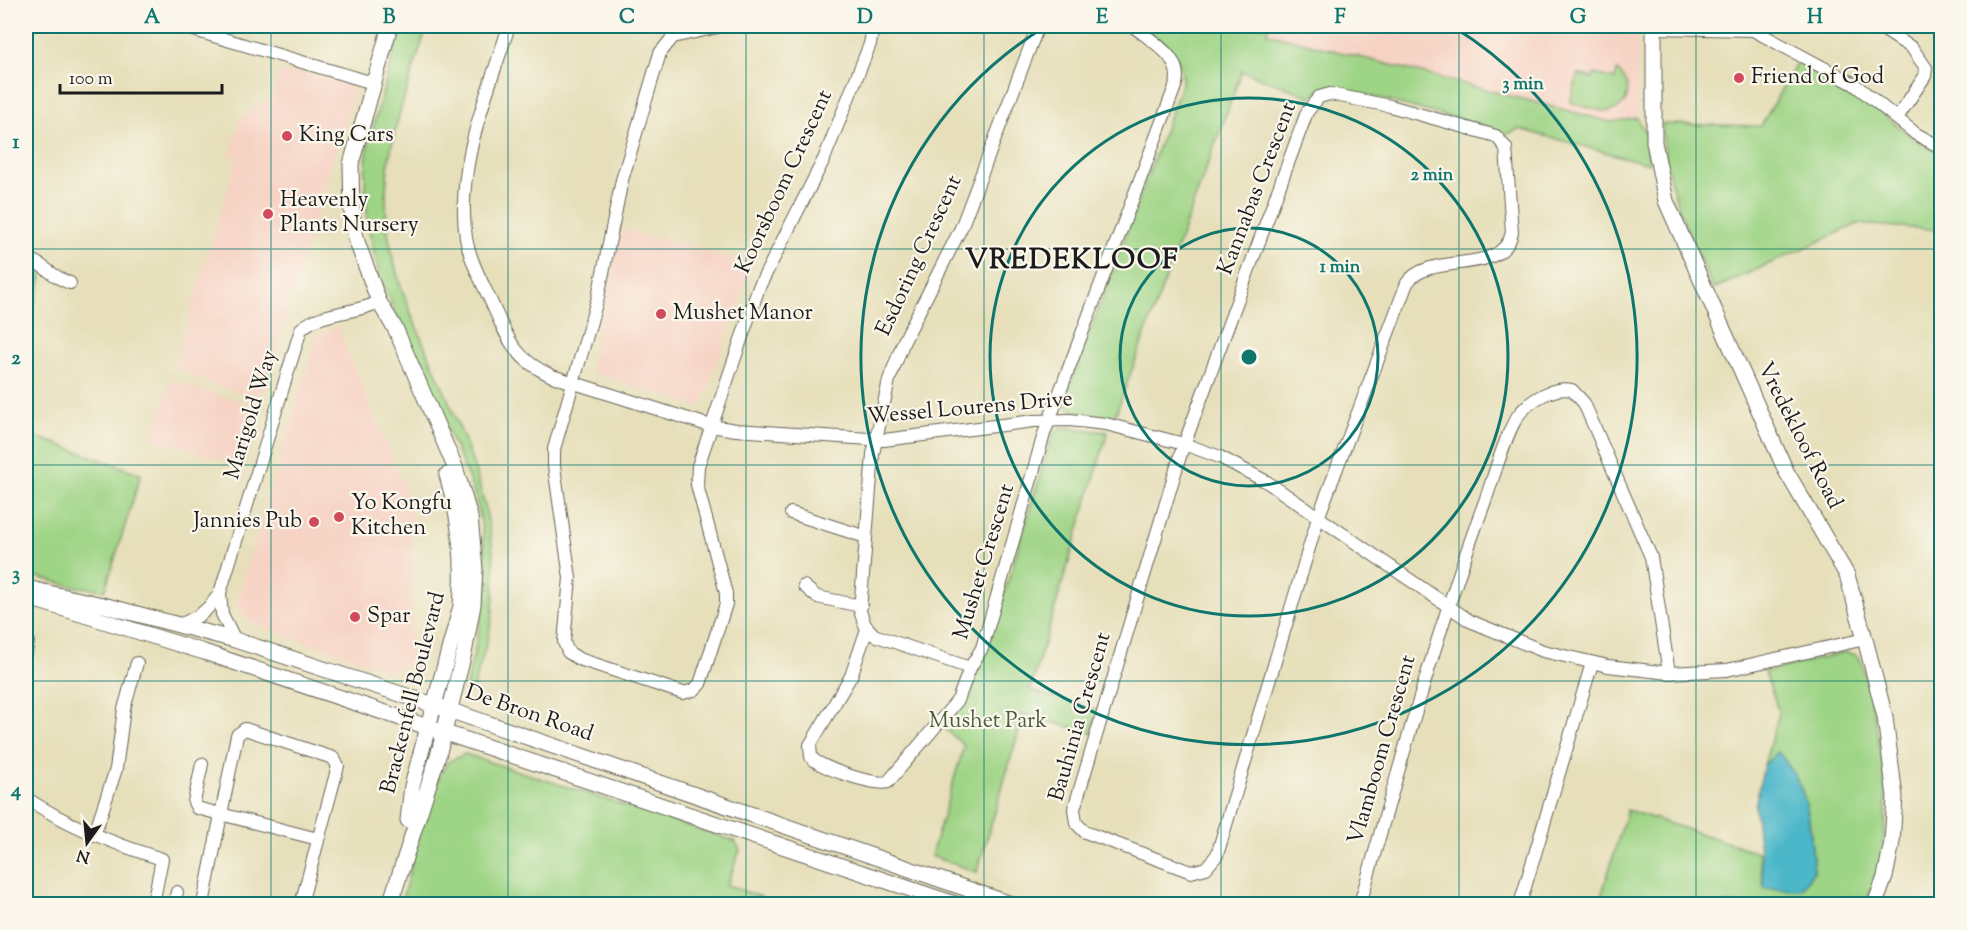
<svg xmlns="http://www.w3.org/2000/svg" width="1967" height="930" font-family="'Sorts Mill Goudy',serif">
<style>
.built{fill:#f6d2c3}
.green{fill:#9ed485;stroke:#5d7850;stroke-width:1.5}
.water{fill:#4cb7c9;stroke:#346a72;stroke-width:1.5}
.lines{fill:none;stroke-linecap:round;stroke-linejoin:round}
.minor-casing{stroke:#636053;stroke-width:14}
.tertiary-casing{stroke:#636053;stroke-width:17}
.minor{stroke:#fff;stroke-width:12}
.tertiary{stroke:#fff;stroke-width:15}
.grid{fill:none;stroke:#0f766e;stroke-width:1.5;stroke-opacity:0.55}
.ring{fill:none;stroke:#0f766e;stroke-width:3}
.poi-dot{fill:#d1495b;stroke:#fbf7ec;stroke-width:2}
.labels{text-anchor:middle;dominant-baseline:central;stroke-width:4.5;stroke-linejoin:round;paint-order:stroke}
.poi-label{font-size:22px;fill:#1c1c1c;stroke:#fbf7ec;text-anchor:start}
.street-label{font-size:22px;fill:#1c1c1c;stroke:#fbf7ec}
.park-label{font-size:22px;fill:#4a5c41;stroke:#fbf7ec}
.district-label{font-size:28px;font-weight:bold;letter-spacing:1.5px;fill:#1c1c1c;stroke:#fbf7ec}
.centre{fill:#0f766e;stroke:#fbf7ec;stroke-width:3}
.ring-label{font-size:18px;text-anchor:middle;font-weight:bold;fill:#0f766e;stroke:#fbf7ec;stroke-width:4.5;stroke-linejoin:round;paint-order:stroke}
.neatline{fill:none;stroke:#0f766e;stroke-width:2}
.grid-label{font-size:20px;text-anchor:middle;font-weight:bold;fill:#0f766e}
</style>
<rect width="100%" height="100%" fill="#fbf7ec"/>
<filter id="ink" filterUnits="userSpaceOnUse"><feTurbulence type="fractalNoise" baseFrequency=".0167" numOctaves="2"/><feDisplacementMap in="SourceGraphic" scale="12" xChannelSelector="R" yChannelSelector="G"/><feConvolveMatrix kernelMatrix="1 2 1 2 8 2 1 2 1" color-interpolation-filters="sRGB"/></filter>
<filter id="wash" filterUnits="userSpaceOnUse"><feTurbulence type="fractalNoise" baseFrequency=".008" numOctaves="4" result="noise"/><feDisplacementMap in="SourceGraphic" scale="24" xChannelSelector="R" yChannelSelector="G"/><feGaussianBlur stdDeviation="1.35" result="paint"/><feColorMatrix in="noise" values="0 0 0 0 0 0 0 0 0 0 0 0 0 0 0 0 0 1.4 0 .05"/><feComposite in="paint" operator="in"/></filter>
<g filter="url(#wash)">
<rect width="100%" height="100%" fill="#e6dfba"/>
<g class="built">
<polygon points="1269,26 1638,26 1637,118 1611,122 1267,32"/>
<polygon points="295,70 348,85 353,95 261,399 216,386 174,366 237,158 229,155 240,118 272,97 279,71 290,74"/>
<polygon points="623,230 753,263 701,407 589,372"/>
<polygon points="337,326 412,505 411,654 407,666 399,665 396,673 250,623 237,601 317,335"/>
<polygon points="170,380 260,407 241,466 152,438"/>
</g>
<g class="green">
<path d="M401 26H427C411 79 388 135 386 192 384 257 408 308 433 365 468 444 504 529 492 618 488 643 479 668 472 692L465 690C484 619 497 550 469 479L380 277 367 222 365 173 368 146Z"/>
<path d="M1141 26H1269L1267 33 1611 122 1637 118 1645 132 1649 164 1519 129 1504 136 1494 129 1340 88 1321 90 1311 97 1242 71 1114 419 1075 412 1067 407 1065 398 1182 83C1186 56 1159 41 1141 26Z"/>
<path d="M1798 60 1848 86 1916 140 1941 154V230L1858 224 1713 289C1688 233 1665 187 1662 124L1761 126Z"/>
<path d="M1617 71C1634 83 1631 111 1607 111 1595 111 1581 105 1570 102L1578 74 1593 78 1594 74 1615 79Z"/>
<polygon points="26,263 39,269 42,277 30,317 26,315"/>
<polygon points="1063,427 1108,432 1030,690 1097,710 1091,733 1024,714 977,872 931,856 964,746 943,727 965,700 978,665 987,650 1051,439 1056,431"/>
<polygon points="26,433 141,474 105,590 71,586 26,574"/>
<path d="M1846 652 1859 656 1862 664C1881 740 1903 830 1865 904H1627L1601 897 1627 810 1758 852 1764 888 1814 871C1809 822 1812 791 1778 753L1764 765 1779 713 1765 672Z"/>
<polygon points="465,754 735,841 740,850 727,885 761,897 759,904 401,904 428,801 447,762"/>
</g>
<path class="water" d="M1778 752C1812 791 1809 822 1814 871L1801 889 1764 888 1755 806 1764 765Z"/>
</g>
<g filter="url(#ink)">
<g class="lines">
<g class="minor-casing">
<g id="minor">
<polyline points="180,26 373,83"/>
<path d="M509 26C488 93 455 166 466 238 470 261 483 284 493 306 508 340 516 360 552 376L711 426 736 430 884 440 1034 421 1070 420 1106 424 1184 444 1220 457 1267 482 1470 621 1543 651 1608 666 1669 673 1727 670 1865 639"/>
<polyline points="722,26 673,37 660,53 622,180 598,297 554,449 554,466 570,578 564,642 568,652 579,659 683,693 694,690 700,684 726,604 726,593 697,485 698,466 759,287 824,159 870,44 872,33 870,26"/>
<path d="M1038 26 961 228 904 341 889 380 873 454 860 611 865 625 874 635 970 668 982 648 1044 434 1176 84C1183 57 1151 41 1133 26"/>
<polyline points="1878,26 1912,48 1926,68 1925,76 1897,118"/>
<polyline points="1654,28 1753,30 1854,84 1916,134 1942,148"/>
<path d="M1330 94 1390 106 1496 136 1506 148 1512 233C1501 278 1430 250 1407 283L1318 518 1217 855 1206 868 1191 872 1085 832 1076 823 1074 809 1181 453 1307 112 1319 97Z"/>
<path d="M26 258C43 263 53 278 70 283"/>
<polyline points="791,513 866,537"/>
<polyline points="804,586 817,597 861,606"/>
<polyline points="220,593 222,614 235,640"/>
<path d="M181 624C200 617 208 610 220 593L301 329C321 311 356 314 379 302"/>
<path d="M867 629 851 676 810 745 811 757C819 768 875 786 888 782L958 700 970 668"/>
<polyline points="26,637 28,642 26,651"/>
<polyline points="202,764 194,802 197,808 318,839"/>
<path d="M26 798C68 826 114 844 162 859L153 904"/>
<polyline points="94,835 116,769 124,709 137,663"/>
<polyline points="26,901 33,904"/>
<polyline points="174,904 177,892"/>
<polyline points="203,904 237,735 245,729 333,758 338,766 301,904"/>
<path d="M1360 904C1399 769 1436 633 1485 501 1493 480 1507 428 1520 413 1532 399 1554 386 1572 390L1584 403 1651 557 1669 673"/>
<polyline points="1520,904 1592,663"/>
</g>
</g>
<g class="tertiary-casing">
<g id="tertiary">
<polyline points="390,26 351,164 352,212 356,239 379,302 396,330 455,467 470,517 475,569 473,605 464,653 438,756 390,904"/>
<polyline points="1654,26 1654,142 1666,201 1786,471 1847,575 1865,639 1885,717 1895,797 1892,842 1885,877 1875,904"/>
<polyline points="26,588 107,606 235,640 449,710 1011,904"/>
<polyline points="26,597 204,652 955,904"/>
<path d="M408 820 412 786 461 606C465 560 460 518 447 475"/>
</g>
</g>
<use href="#minor" class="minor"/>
<use href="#tertiary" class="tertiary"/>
</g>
</g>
<path class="grid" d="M271 26V904M508 26V904M746 26V904M984 26V904M1221 26V904M1459 26V904M1696 26V904M26 249H1942M26 465H1942M26 681H1942"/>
<g class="ring">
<circle cx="1249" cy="357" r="129"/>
<circle cx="1249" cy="357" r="259"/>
<path d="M1452 26A388 388 0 1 1 1046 26"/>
</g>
<g class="poi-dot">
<circle cx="1739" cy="78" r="6"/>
<circle cx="287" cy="136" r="6"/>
<circle cx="268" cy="214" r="6"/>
<circle cx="661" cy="314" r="6"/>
<circle cx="339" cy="517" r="6"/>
<circle cx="314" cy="522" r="6"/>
<circle cx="355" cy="617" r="6"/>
</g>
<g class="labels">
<g class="poi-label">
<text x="1751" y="78">Friend of God</text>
<text x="299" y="136">King Cars</text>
<text x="280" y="201">Heavenly<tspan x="280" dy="25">Plants Nursery</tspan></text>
<text x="673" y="314">Mushet Manor</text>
<text x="351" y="504">Yo Kongfu<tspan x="351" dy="25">Kitchen</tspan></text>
<text x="302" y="522" text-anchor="end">Jannies Pub</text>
<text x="367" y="617">Spar</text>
</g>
<g class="street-label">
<text transform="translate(785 182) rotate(-65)">Koorsboom Crescent</text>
<text transform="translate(1258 189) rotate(-69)">Kannabas Crescent</text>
<text transform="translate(920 256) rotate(-65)">Esdoring Crescent</text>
<text transform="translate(970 409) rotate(-5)">Wessel Lourens Drive</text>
<text transform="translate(252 415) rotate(-73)">Marigold Way</text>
<text transform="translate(1799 436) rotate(63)">Vredekloof Road</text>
<text transform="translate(985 562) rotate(-73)">Mushet Crescent</text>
<text transform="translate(414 693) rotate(-76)">Brackenfell Boulevard</text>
<text transform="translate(529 714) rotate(19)">De Bron Road</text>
<text transform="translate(1081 717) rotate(-74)">Bauhinia Crescent</text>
<text transform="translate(1383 750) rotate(-74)">Vlamboom Crescent</text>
</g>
<g class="park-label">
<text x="988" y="722">Mushet Park</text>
</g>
<g class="district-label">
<text x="1072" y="261">VREDEKLOOF</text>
</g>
</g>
<circle cx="1249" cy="357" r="9" class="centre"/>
<g class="ring-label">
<text x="1523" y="89">3 min</text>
<text x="1432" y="180">2 min</text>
<text x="1340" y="272">1 min</text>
</g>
<rect width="1967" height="930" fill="none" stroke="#fbf7ec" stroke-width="66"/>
<g transform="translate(87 843) rotate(195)" stroke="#fbf7ec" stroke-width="4.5" paint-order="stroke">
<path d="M0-4.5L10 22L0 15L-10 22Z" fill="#1c1c1c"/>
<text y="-9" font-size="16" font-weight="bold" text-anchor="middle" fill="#1c1c1c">N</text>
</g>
<path d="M60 84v9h162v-9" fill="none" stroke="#1c1c1c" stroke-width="3"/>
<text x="69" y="84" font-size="18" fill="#1c1c1c" stroke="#fbf7ec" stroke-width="4.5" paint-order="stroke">100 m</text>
<rect x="33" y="33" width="1901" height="864" class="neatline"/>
<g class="grid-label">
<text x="152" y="23">A</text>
<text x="389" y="23">B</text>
<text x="627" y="23">C</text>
<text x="865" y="23">D</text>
<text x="1102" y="23">E</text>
<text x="1340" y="23">F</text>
<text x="1578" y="23">G</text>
<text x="1815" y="23">H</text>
<text x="16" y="148">1</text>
<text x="16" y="364">2</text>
<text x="16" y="580">3</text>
<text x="16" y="796">4</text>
</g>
</svg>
